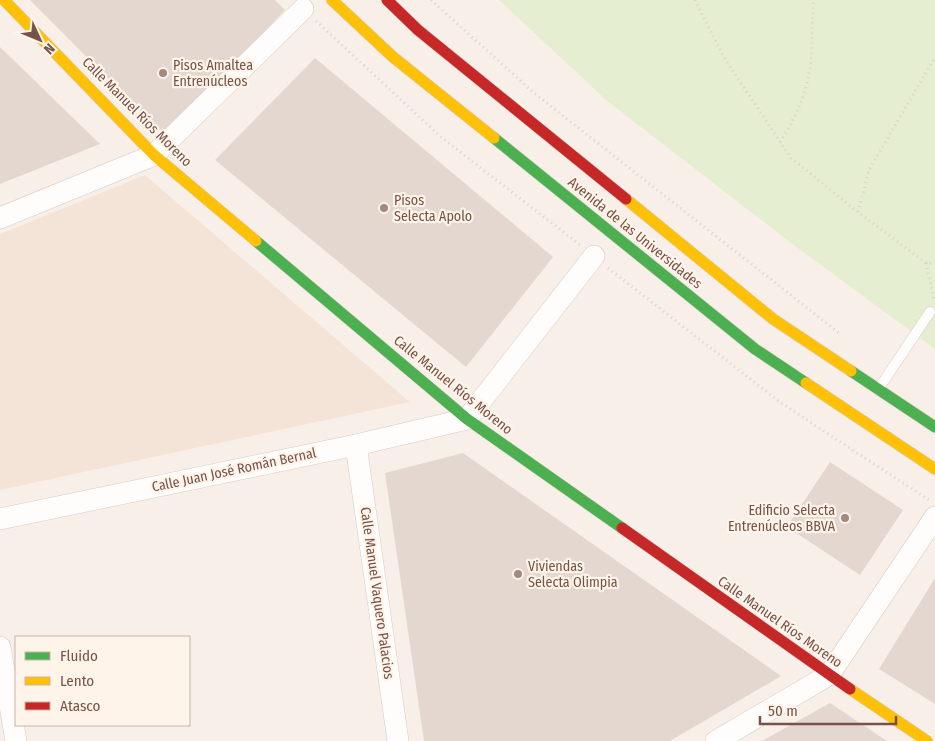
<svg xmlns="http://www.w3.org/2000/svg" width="935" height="741" font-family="'Fira Sans Condensed',sans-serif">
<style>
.residential{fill:#f4e4d8}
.green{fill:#e6eed1}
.building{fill:#e4d7cf}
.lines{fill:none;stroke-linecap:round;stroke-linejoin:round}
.lane-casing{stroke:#d6cbc5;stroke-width:11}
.street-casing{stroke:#d6cbc5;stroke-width:22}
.fast-casing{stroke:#d6cbc4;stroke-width:12}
.slow-casing{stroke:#d6cbc4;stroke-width:12}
.jam-casing{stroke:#d6cbc4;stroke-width:12}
.path{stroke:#dad0cb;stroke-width:3;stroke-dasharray:1 4;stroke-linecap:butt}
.lane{stroke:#fefdfc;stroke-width:10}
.street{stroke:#fefdfc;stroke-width:21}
.fast{stroke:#4caf50;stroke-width:11}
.slow{stroke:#ffc107;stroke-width:11}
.jam{stroke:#c62828;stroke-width:11}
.poi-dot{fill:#a4897f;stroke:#fff4ea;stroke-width:2}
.labels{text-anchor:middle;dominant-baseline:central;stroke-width:4.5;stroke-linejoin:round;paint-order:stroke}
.poi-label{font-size:14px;fill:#775246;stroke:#fff4ea;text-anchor:start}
.street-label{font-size:14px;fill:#775246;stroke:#fff4ea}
</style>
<rect width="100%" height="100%" fill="#f8f0e8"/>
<polygon class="residential" points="145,175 410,402 0,490 0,234"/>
<polygon class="green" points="499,0 935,0 935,349 791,243 606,100"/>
<g class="building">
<polygon points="30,0 275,0 285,10 165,136"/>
<polygon points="0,47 100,144 0,184"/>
<polygon points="315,58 553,257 466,367 215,160"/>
<polygon points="463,453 781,676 670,741 424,741 385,473"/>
<polygon points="830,462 903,510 860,575 787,527"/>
<polygon points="935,578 935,704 879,669"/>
<polygon points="830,703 887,741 762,741"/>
</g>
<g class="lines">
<g class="lane-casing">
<polyline id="lane" points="879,388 930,312"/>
</g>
<g class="street-casing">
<g id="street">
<polyline points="0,218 154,155 303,9"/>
<polyline points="356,445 398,741"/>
<polyline points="0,519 356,445 467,419 594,256"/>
<polyline points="0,647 16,741"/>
<polyline points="716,741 829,675 935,517"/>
</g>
</g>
<g class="fast-casing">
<g id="fast">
<polyline points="494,138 755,349 806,383"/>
<polyline points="256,241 467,419 622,528"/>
<polyline points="851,371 935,427"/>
</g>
</g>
<g class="slow-casing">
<g id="slow">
<polyline points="4,0 154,155 256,241"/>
<polyline points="332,0 393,57 494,138"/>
<polyline points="626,199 773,319 851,371"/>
<polyline points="806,383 935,469"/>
<polyline points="850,689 927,741"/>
</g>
</g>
<g class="jam-casing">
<g id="jam">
<polyline points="387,0 418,30 626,199"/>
<polyline points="622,528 850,689"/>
</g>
</g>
<g class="path">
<polyline points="431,0 534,93 839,333"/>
<polyline points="695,0 725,59 791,158 854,209 926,263 935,263"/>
<polyline points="316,21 441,137 580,245"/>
<path d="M780 142C796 117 807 93 811 62 813 42 811 21 814 0"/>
<polyline points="858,212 869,170 935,57"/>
<polyline points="926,263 934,299"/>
<polyline points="608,268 781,403 929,500"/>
</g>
<use href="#lane" class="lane"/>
<use href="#street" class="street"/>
<use href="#fast" class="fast"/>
<use href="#slow" class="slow"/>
<use href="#jam" class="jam"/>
</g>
<g class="poi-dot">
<circle cx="163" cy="73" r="5"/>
<circle cx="384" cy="208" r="5"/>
<circle cx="845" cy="518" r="5"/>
<circle cx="518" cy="574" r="5"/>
</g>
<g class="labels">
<g class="poi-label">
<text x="173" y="65">Pisos Amaltea<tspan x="173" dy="16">Entrenúcleos</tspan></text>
<text x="394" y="200">Pisos<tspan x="394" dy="16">Selecta Apolo</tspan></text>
<text x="835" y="510" text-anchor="end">Edificio Selecta<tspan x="835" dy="16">Entrenúcleos BBVA</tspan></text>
<text x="528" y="566">Viviendas<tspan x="528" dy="16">Selecta Olimpia</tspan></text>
</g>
<g class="street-label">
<text transform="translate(137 112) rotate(45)">Calle Manuel Ríos Moreno</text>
<text transform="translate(635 233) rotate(39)">Avenida de las Universidades</text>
<text transform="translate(453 385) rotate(39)">Calle Manuel Ríos Moreno</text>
<text transform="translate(234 470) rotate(-12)">Calle Juan José Román Bernal</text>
<text transform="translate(377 593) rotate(82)">Calle Manuel Vaquero Palacios</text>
<text transform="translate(780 622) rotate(35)">Calle Manuel Ríos Moreno</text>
</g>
</g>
<rect x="15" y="636" width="175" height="90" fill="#fff4ea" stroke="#c9b3a8"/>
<rect x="25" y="652" width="25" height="8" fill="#4caf50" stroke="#c9b3a8"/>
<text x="60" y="661" font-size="15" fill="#775246">Fluido</text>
<rect x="25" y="677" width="25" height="8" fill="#ffc107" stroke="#c9b3a8"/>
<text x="60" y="686" font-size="15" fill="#775246">Lento</text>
<rect x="25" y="702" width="25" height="8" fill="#c62828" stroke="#c9b3a8"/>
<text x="60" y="711" font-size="15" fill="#775246">Atasco</text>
<g transform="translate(40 40) rotate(134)" stroke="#fff4ea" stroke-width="4" paint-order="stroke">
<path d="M0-4L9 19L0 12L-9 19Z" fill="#775246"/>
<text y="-8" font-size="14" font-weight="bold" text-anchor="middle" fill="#775246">N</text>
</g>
<path d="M760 716v8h136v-8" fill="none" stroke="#775246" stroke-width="2.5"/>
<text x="768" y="716" font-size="15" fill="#775246" stroke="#fff4ea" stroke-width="4" paint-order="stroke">50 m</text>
</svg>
